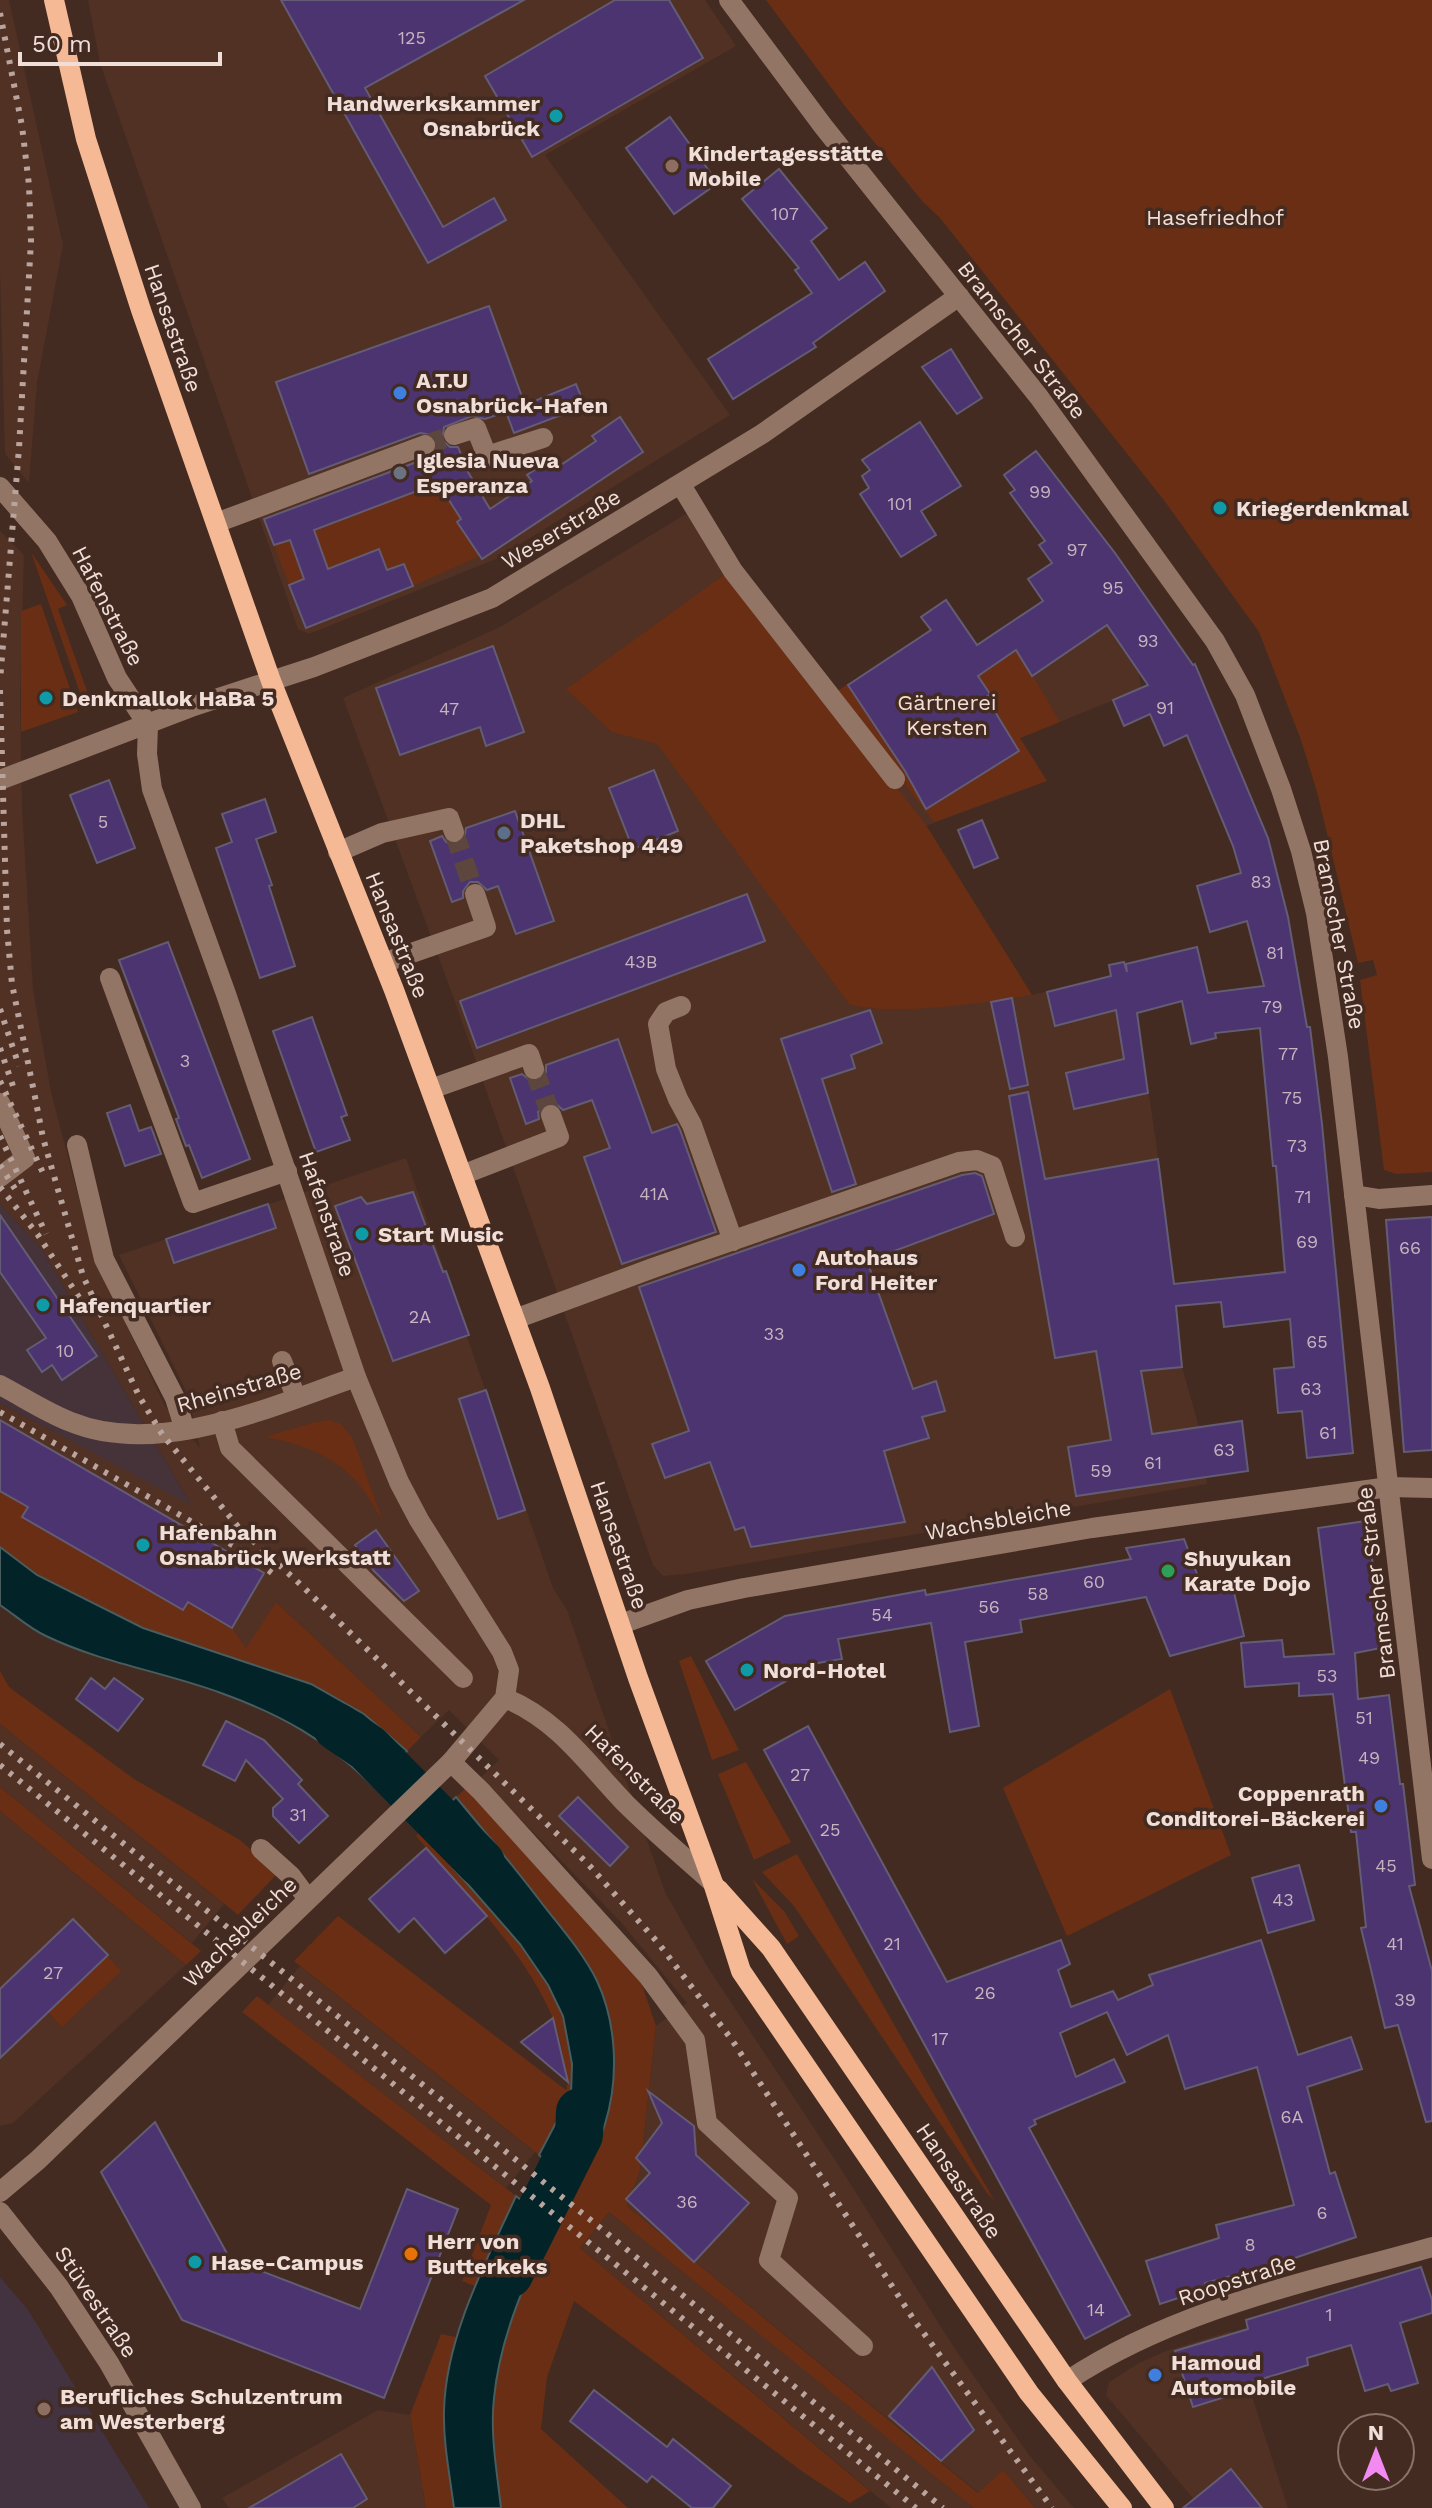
<svg xmlns="http://www.w3.org/2000/svg" width="1432" height="2508" font-family="'Work Sans',sans-serif">
<style>
.built{fill:#503124}
.industrial{fill:#463339}
.education{fill:#433340}
.green{fill:#692e13}
.water{fill:#022429;stroke:#495c5e;stroke-width:2}
.lines{fill:none;stroke-linecap:round;stroke-linejoin:round}
.river{stroke:#022429;stroke-width:48}
.building{fill:#4b346f;stroke:#645c75;stroke-width:2}
.minor-tunnel{stroke:#5d463d;stroke-width:20;stroke-dasharray:20 10;stroke-linecap:butt}
.minor{stroke:#937565;stroke-width:20}
.major{stroke:#f5b995;stroke-width:20}
.rail{stroke:#b9a59e;stroke-width:6;stroke-dasharray:4 8;stroke-linecap:butt}
.culture-dot{fill:#0f9aa8;stroke:#432b21;stroke-width:3}
.education-dot{fill:#8d6e63;stroke:#432b21;stroke-width:3}
.shop-dot{fill:#3f7fe0;stroke:#432b21;stroke-width:3}
.worship-dot{fill:#6b7280;stroke:#432b21;stroke-width:3}
.service-dot{fill:#5c6f8a;stroke:#432b21;stroke-width:3}
.leisure-dot{fill:#2e9e5b;stroke:#432b21;stroke-width:3}
.food-dot{fill:#e8710a;stroke:#432b21;stroke-width:3}
.labels{text-anchor:middle;dominant-baseline:central;stroke-width:7;stroke-linejoin:round;paint-order:stroke}
.number-label{font-size:18px;fill:#c7b4be}
.poi-label{font-size:22px;font-weight:bold;fill:#f0dfd9;stroke:#432b21;text-anchor:start}
.park-label{font-size:22px;fill:#f3ded5;stroke:#432b21}
.street-label{font-size:22px;fill:#f0dfd9;stroke:#432b21}
</style>
<rect width="100%" height="100%" fill="#432b21"/>
<g class="built">
<polygon points="0,0 9,0 63,245 37,383 29,483 5,454 0,272"/>
<polygon points="88,0 705,0 736,46 545,155 730,415 496,559 309,634 298,629 100,63"/>
<polygon points="689,512 827,698 930,631 921,617 946,600 976,645 1080,577 1123,638 1118,642 1139,672 1141,689 1020,738 1047,781 926,826 1032,995 1127,972 1137,1013 1157,1149 1182,1367 1199,1427 1207,1484 686,1574 663,1576 653,1565 454,999 343,698 500,627"/>
<polygon points="0,531 24,555 20,698 22,807 33,990 51,1092 94,1256 165,1406 200,1448 188,1395 119,1255 406,1158 553,1588 567,1610 665,1892 707,1966 841,2169 955,2349 1029,2455 1074,2508 1035,2508 1003,2470 979,2493 627,2206 640,2170 656,2026 687,2003 619,1920 480,1778 499,1760 449,1710 421,1737 276,1602 247,1648 22,1517 0,1491 0,1403 190,1503 41,1248 0,1204"/>
<polygon points="0,1724 224,1904 192,1943 0,1787"/>
<polygon points="0,1811 186,1965 13,2123 0,2126"/>
<polygon points="300,1966 535,2152 506,2188 268,2005"/>
<polygon points="609,2212 949,2486 974,2508 891,2508 580,2248"/>
<polygon points="1231,2331 1288,2508 1201,2508 1106,2395 1109,2382 1139,2363 1166,2351"/>
<polygon points="378,2410 410,2415 426,2508 229,2508 222,2498"/>
</g>
<polygon class="industrial" points="0,1204 41,1248 191,1505 0,1403"/>
<polygon class="education" points="0,2277 28,2310 149,2508 0,2508"/>
<g class="green">
<polygon points="766,0 1432,0 1432,1172 1396,1174 1384,1170 1360,980 1377,975 1373,960 1358,963 1317,792 1301,740 1259,632 1163,499 940,218 923,202 844,105"/>
<polygon points="438,483 461,519 457,523 480,556 413,586 387,570 379,549 328,569 314,530"/>
<polygon points="290,540 304,579 289,585 274,545"/>
<polygon points="31,552 67,605 58,609 93,708 86,710"/>
<path d="M728 572 926 825 1032 995C985 1003 893 1017 849 1004L657 744 612 732 566 689Z"/>
<polygon points="946,600 976,645 1034,607 1067,653 1033,676 1060,722 1020,738 1047,781 934,822 834,693 930,631 921,617"/>
<polygon points="41,604 78,712 21,732 21,611"/>
<path d="M329 1420 341 1424 352 1437 383 1521C374 1508 366 1491 355 1480 331 1454 298 1443 265 1437L312 1423Z"/>
<polygon points="0,1491 28,1507 23,1517 182,1610 188,1602 232,1628 246,1648 276,1602 421,1737 407,1751 364,1714 311,1684 143,1628 37,1575 9,1554 0,1588"/>
<polygon points="691,1656 739,1750 712,1760 679,1661"/>
<polygon points="0,1671 9,1687 134,1779 240,1840 278,1873 238,1915 0,1724"/>
<polygon points="1170,1689 1231,1855 1067,1936 1003,1788"/>
<polygon points="746,1762 791,1842 754,1860 718,1774"/>
<polygon points="0,1787 201,1951 186,1965 0,1811"/>
<path d="M466 1788 641 1982 656 2026 640 2170 627 2206 978 2493 1003 2470 1035 2508H974L609 2212 580 2248 870 2491 850 2503 803 2472 574 2301 547 2377 541 2429 628 2508H501C498 2473 492 2438 494 2403 498 2318 544 2241 583 2168L560 2119 539 2155 294 1961 338 1916 566 2090 568 2082C563 2061 561 2036 552 2016 522 1947 464 1893 416 1836L421 1831C467 1882 540 1950 563 2015 572 2039 572 2068 571 2094L597 1981 558 1924 456 1797Z"/>
<polygon points="797,1854 994,2200 987,2193 794,1906 762,1872"/>
<polygon points="752,1879 784,1911 799,1936 787,1944"/>
<polygon points="107,1956 121,1971 62,2027 48,2012"/>
<polygon points="257,1996 516,2196 475,2286 462,2281 491,2205 242,2012"/>
<polygon points="441,2334 456,2337 444,2407 454,2508 426,2508 410,2415"/>
</g>
<g class="water">
<path d="M0 1547 37 1575 143 1628 311 1684 364 1714 407 1751 372 1785C326 1740 282 1715 221 1693 164 1672 102 1663 46 1636 30 1629 15 1615 0 1605Z"/>
<path d="M456 1797C486 1833 516 1869 544 1906 562 1929 584 1954 597 1981 617 2024 619 2079 605 2124 599 2145 585 2165 574 2184L539 2155 571 2094 572 2064 563 2016 548 1985 520 1944 421 1831Z"/>
<path d="M516 2196 551 2224C526 2281 500 2336 494 2398 490 2434 497 2472 501 2508H454C450 2476 443 2443 444 2410 446 2336 486 2262 516 2196Z"/>
</g>
<g class="lines">
<g class="river">
<polyline points="337,1727 368,1748 481,1863"/>
<polyline points="509,2274 579,2135 580,2112"/>
</g>
</g>
<g class="building">
<polygon points="281,0 524,0 365,88 443,227 494,198 506,220 428,263"/>
<polygon points="615,0 669,0 703,58 532,157 485,76"/>
<polygon points="670,117 718,183 674,214 626,148"/>
<polygon points="779,169 827,228 811,241 839,280 865,262 885,291 813,343 816,347 733,399 708,359 812,293 795,270 799,268 742,199"/>
<polygon points="489,306 525,405 576,384 585,406 514,433 506,412 523,406 485,419 472,416 444,427 442,440 450,447 458,447 468,472 490,509 532,481 527,475 550,460 555,469 596,441 592,436 620,417 643,452 482,559 457,522 461,519 438,483 314,530 328,569 379,549 387,570 404,564 413,586 306,628 289,585 304,579 290,540 274,545 264,519 430,457 435,453 437,441 433,435 420,433 309,474 276,382"/>
<polygon points="951,349 982,398 957,414 922,367"/>
<polygon points="920,422 961,486 921,511 936,535 901,557 860,494 869,488 862,476 870,470 862,460"/>
<polygon points="1036,451 1115,553 1193,665 1195,664 1268,838 1288,917 1307,1027 1310,1027 1322,1124 1353,1453 1307,1458 1302,1411 1278,1413 1274,1369 1294,1367 1290,1319 1224,1327 1221,1302 1176,1306 1182,1367 1141,1371 1152,1434 1242,1421 1248,1471 1076,1496 1068,1447 1111,1440 1096,1351 1055,1358 1009,1096 1028,1092 1045,1179 1158,1159 1174,1284 1285,1272 1276,1166 1273,1166 1260,1028 1215,1033 1216,1038 1191,1044 1182,1001 1137,1013 1148,1093 1074,1109 1066,1073 1124,1059 1116,1010 1055,1026 1047,992 1111,976 1109,965 1124,962 1127,972 1126,964 1197,947 1208,993 1264,986 1247,921 1210,932 1197,886 1241,873 1233,846 1187,735 1164,746 1150,714 1124,726 1113,700 1148,685 1107,625 1032,676 1016,650 978,676 990,694 986,697 1019,751 926,809 905,771 848,685 931,630 921,617 946,600 977,645 1043,601 1028,579 1052,563 1039,545 1045,541 1010,493 1015,490 1004,475"/>
<polygon points="493,646 524,732 486,746 480,727 400,755 376,688"/>
<polygon points="654,770 678,831 633,849 609,788"/>
<polygon points="109,780 135,848 97,863 70,795"/>
<polygon points="265,799 276,832 256,839 272,885 269,886 295,966 260,978 216,848 232,842 222,814"/>
<polygon points="515,811 554,921 516,934 498,886 487,890 478,882 470,882 463,891 463,898 452,902 430,841 442,836 446,842 458,844 464,840 466,828"/>
<polygon points="982,820 998,858 974,868 958,830"/>
<polygon points="747,894 765,941 477,1048 460,1001"/>
<polygon points="168,942 250,1159 202,1178 189,1145 186,1146 176,1119 179,1118 119,960"/>
<polygon points="1012,998 1028,1085 1010,1089 991,1002"/>
<polygon points="870,1010 882,1043 851,1055 855,1068 822,1079 856,1184 832,1192 781,1039"/>
<polygon points="312,1017 347,1115 341,1117 350,1140 316,1152 273,1031"/>
<polygon points="618,1039 652,1133 677,1124 680,1130 716,1232 622,1264 584,1157 610,1148 592,1100 563,1110 554,1102 546,1103 538,1112 539,1119 526,1124 510,1078 522,1074 531,1081 539,1081 546,1072 546,1065"/>
<polygon points="130,1105 139,1131 151,1127 161,1154 125,1166 107,1113"/>
<polygon points="975,1173 982,1176 994,1214 867,1261 913,1389 936,1381 945,1411 922,1417 929,1438 884,1451 905,1522 751,1547 744,1527 735,1530 710,1462 665,1478 652,1444 689,1431 639,1287 962,1175"/>
<polygon points="413,1192 443,1272 446,1271 469,1335 393,1361 335,1206 361,1197 367,1204"/>
<polygon points="268,1204 276,1228 174,1263 166,1239"/>
<polygon points="0,1215 97,1356 62,1380 52,1365 42,1372 27,1350 46,1338 0,1272"/>
<polygon points="1432,1217 1432,1450 1404,1452 1386,1220"/>
<polygon points="486,1390 525,1510 498,1519 459,1399"/>
<polygon points="0,1420 264,1573 232,1628 188,1602 183,1610 22,1517 28,1507 0,1491"/>
<polygon points="1366,1521 1386,1647 1355,1653 1358,1699 1389,1695 1400,1784 1403,1784 1415,1885 1409,1886 1432,1971 1432,2121 1426,2122 1398,2025 1385,2028 1361,1928 1366,1927 1356,1832 1351,1832 1333,1694 1299,1696 1299,1683 1245,1687 1241,1643 1282,1640 1284,1657 1334,1654 1318,1528"/>
<polygon points="376,1530 419,1591 404,1601 374,1571 355,1545"/>
<polygon points="1184,1539 1200,1582 1210,1581 1212,1592 1233,1588 1244,1636 1170,1656 1146,1597 1020,1620 1022,1632 965,1642 979,1726 950,1732 931,1623 838,1639 842,1659 818,1663 735,1710 706,1661 785,1616 925,1590 926,1595 1131,1559 1126,1548"/>
<polygon points="91,1678 105,1689 114,1678 143,1699 118,1731 76,1699"/>
<polygon points="226,1721 264,1740 302,1780 298,1784 328,1816 299,1843 273,1816 273,1808 283,1799 246,1760 235,1781 203,1765"/>
<polygon points="808,1726 947,1982 1061,1940 1070,1964 1058,1970 1071,2007 1113,1991 1118,2000 1153,1985 1149,1975 1261,1940 1298,2055 1351,2037 1362,2069 1307,2087 1330,2174 1335,2172 1356,2237 1283,2262 1205,2283 1206,2289 1160,2304 1146,2261 1219,2238 1216,2225 1294,2205 1257,2067 1185,2089 1168,2035 1127,2055 1107,2012 1060,2033 1076,2077 1114,2059 1125,2082 1034,2120 1036,2124 1029,2128 1130,2315 1085,2339 764,1750"/>
<polygon points="578,1797 628,1847 610,1866 559,1816"/>
<polygon points="426,1848 487,1916 445,1953 414,1918 399,1932 369,1899"/>
<polygon points="1299,1865 1314,1920 1268,1933 1252,1878"/>
<polygon points="73,1919 108,1955 0,2058 0,1989"/>
<polygon points="553,2018 568,2082 521,2042"/>
<polygon points="648,2091 694,2126 696,2155 749,2203 694,2262 626,2199 650,2173 636,2158 662,2123"/>
<polygon points="155,2122 230,2259 360,2309 407,2189 458,2209 384,2398 182,2320 101,2172"/>
<polygon points="1421,2267 1432,2300 1432,2313 1400,2323 1418,2383 1391,2391 1388,2384 1365,2391 1351,2345 1307,2358 1308,2365 1245,2384 1247,2390 1193,2407 1175,2351 1248,2329 1246,2320"/>
<polygon points="932,2367 974,2430 941,2461 889,2416"/>
<polygon points="594,2390 667,2447 673,2439 731,2486 713,2508 692,2508 652,2476 647,2482 570,2421"/>
<polygon points="341,2454 367,2499 353,2508 249,2508"/>
<polygon points="1231,2469 1262,2508 1183,2508"/>
</g>
<g class="lines">
<g class="minor-tunnel">
<polyline points="425,445 454,435"/>
<polyline points="454,832 475,894"/>
<polyline points="534,1069 551,1115"/>
</g>
<g class="minor">
<polyline points="729,0 823,126 1039,397 1215,641 1245,695 1281,789 1301,851 1316,913 1338,1057 1432,1859"/>
<polyline points="454,435 476,428 487,456 543,438"/>
<polyline points="681,485 733,571 895,779"/>
<polyline points="0,487 47,541 63,567 81,596 117,678 148,725 147,754 152,789 226,994 356,1377 399,1482 419,1520 502,1652 509,1670 505,1698 451,1762 38,2160 0,2192"/>
<polyline points="216,523 425,445"/>
<polyline points="0,780 194,706 314,667 492,598 762,434 959,296"/>
<polyline points="338,852 382,833 449,818 454,832"/>
<polyline points="383,963 486,927 475,894"/>
<polyline points="110,978 193,1203 287,1171"/>
<polyline points="681,1006 666,1012 658,1024 666,1069 678,1099 692,1125 733,1241"/>
<polyline points="431,1089 529,1054 534,1069"/>
<polyline points="0,1103 25,1158 0,1177"/>
<polyline points="77,1145 104,1259 175,1398 185,1430"/>
<polyline points="462,1175 559,1137 551,1115"/>
<polyline points="1354,1195 1379,1199 1432,1195"/>
<polyline points="515,1319 653,1268 959,1162 977,1160 992,1166 1015,1237"/>
<polyline points="282,1361 296,1397"/>
<path d="M0 1385C23 1397 47 1413 71 1422 159 1458 272 1406 356 1377"/>
<polyline points="222,1421 230,1448 463,1678"/>
<polyline points="621,1624 688,1600 744,1588 1092,1528 1389,1487 1432,1488"/>
<path d="M505 1698C558 1720 586 1762 625 1803 653 1831 684 1857 713 1883"/>
<polyline points="451,1762 481,1791 648,1976 695,2040 707,2123 788,2198 769,2260 863,2346"/>
<polyline points="261,1849 291,1876 308,1899"/>
<polyline points="0,2212 59,2287 109,2363 191,2508"/>
<path d="M1067 2381C1175 2309 1308 2282 1432 2247"/>
</g>
<g class="major">
<polyline points="54,0 86,139 141,310 271,681 394,990 540,1388 638,1678 713,1883 741,1971 1029,2393 1122,2508"/>
<polyline points="718,1889 771,1948 1067,2381 1164,2508"/>
</g>
<g class="rail">
<polyline points="0,13 22,126 29,185 31,241 19,448 0,681"/>
<polyline points="0,690 7,930 12,984 35,1097 43,1138 83,1276 139,1396 162,1434 240,1529 301,1585 588,1864 659,1944 732,2040 914,2320 1052,2508"/>
<polyline points="0,1009 19,1066"/>
<polyline points="0,1048 15,1092"/>
<polyline points="0,1081 44,1175"/>
<polyline points="0,1136 46,1234"/>
<polyline points="0,1165 17,1192"/>
<polyline points="0,1187 38,1235 88,1311"/>
<polyline points="0,1412 243,1551 276,1576"/>
<polyline points="0,1744 598,2226 943,2508"/>
<polyline points="0,1765 916,2508"/>
</g>
</g>
<g class="culture-dot">
<circle cx="556" cy="116" r="8"/>
<circle cx="1220" cy="508" r="8"/>
<circle cx="46" cy="698" r="8"/>
<circle cx="362" cy="1234" r="8"/>
<circle cx="43" cy="1305" r="8"/>
<circle cx="143" cy="1545" r="8"/>
<circle cx="747" cy="1670" r="8"/>
<circle cx="195" cy="2262" r="8"/>
</g>
<g class="education-dot">
<circle cx="672" cy="166" r="8"/>
<circle cx="44" cy="2409" r="8"/>
</g>
<g class="shop-dot">
<circle cx="400" cy="393" r="8"/>
<circle cx="799" cy="1270" r="8"/>
<circle cx="1381" cy="1806" r="8"/>
<circle cx="1155" cy="2375" r="8"/>
</g>
<circle class="worship-dot" cx="400" cy="473" r="8"/>
<circle class="service-dot" cx="504" cy="833" r="8"/>
<circle class="leisure-dot" cx="1168" cy="1571" r="8"/>
<circle class="food-dot" cx="411" cy="2254" r="8"/>
<g class="labels">
<g class="number-label">
<text x="412" y="37">125</text>
<text x="785" y="213">107</text>
<text x="1040" y="491">99</text>
<text x="900" y="503">101</text>
<text x="1077" y="549">97</text>
<text x="1113" y="587">95</text>
<text x="1148" y="640">93</text>
<text x="1165" y="707">91</text>
<text x="449" y="708">47</text>
<text x="103" y="821">5</text>
<text x="1261" y="881">83</text>
<text x="1275" y="952">81</text>
<text x="641" y="961">43B</text>
<text x="1272" y="1006">79</text>
<text x="1288" y="1053">77</text>
<text x="185" y="1060">3</text>
<text x="1292" y="1097">75</text>
<text x="1297" y="1145">73</text>
<text x="654" y="1193">41A</text>
<text x="1303" y="1196">71</text>
<text x="1307" y="1241">69</text>
<text x="1410" y="1247">66</text>
<text x="420" y="1316">2A</text>
<text x="774" y="1333">33</text>
<text x="1317" y="1341">65</text>
<text x="65" y="1350">10</text>
<text x="1311" y="1388">63</text>
<text x="1328" y="1432">61</text>
<text x="1224" y="1449">63</text>
<text x="1153" y="1462">61</text>
<text x="1101" y="1470">59</text>
<text x="1094" y="1581">60</text>
<text x="1038" y="1593">58</text>
<text x="989" y="1606">56</text>
<text x="882" y="1614">54</text>
<text x="1327" y="1675">53</text>
<text x="1364" y="1717">51</text>
<text x="1369" y="1757">49</text>
<text x="800" y="1774">27</text>
<text x="298" y="1814">31</text>
<text x="830" y="1829">25</text>
<text x="1386" y="1865">45</text>
<text x="1283" y="1899">43</text>
<text x="892" y="1943">21</text>
<text x="1395" y="1943">41</text>
<text x="53" y="1972">27</text>
<text x="985" y="1992">26</text>
<text x="1405" y="1999">39</text>
<text x="940" y="2038">17</text>
<text x="1292" y="2116">6A</text>
<text x="687" y="2201">36</text>
<text x="1322" y="2212">6</text>
<text x="1250" y="2244">8</text>
<text x="1096" y="2309">14</text>
<text x="1329" y="2314">1</text>
</g>
<g class="poi-label">
<text x="540" y="103" text-anchor="end">Handwerkskammer<tspan x="540" dy="25">Osnabrück</tspan></text>
<text x="688" y="153">Kindertagesstätte<tspan x="688" dy="25">Mobile</tspan></text>
<text x="416" y="380">A.T.U<tspan x="416" dy="25">Osnabrück-Hafen</tspan></text>
<text x="416" y="460">Iglesia Nueva<tspan x="416" dy="25">Esperanza</tspan></text>
<text x="1236" y="508">Kriegerdenkmal</text>
<text x="62" y="698">Denkmallok HaBa 5</text>
<text x="520" y="820">DHL<tspan x="520" dy="25">Paketshop 449</tspan></text>
<text x="378" y="1234">Start Music</text>
<text x="815" y="1257">Autohaus<tspan x="815" dy="25">Ford Heiter</tspan></text>
<text x="59" y="1305">Hafenquartier</text>
<text x="159" y="1532">Hafenbahn<tspan x="159" dy="25">Osnabrück Werkstatt</tspan></text>
<text x="1184" y="1558">Shuyukan<tspan x="1184" dy="25">Karate Dojo</tspan></text>
<text x="763" y="1670">Nord-Hotel</text>
<text x="1365" y="1793" text-anchor="end">Coppenrath<tspan x="1365" dy="25">Conditorei-Bäckerei</tspan></text>
<text x="427" y="2241">Herr von<tspan x="427" dy="25">Butterkeks</tspan></text>
<text x="211" y="2262">Hase-Campus</text>
<text x="1171" y="2362">Hamoud<tspan x="1171" dy="25">Automobile</tspan></text>
<text x="60" y="2396">Berufliches Schulzentrum<tspan x="60" dy="25">am Westerberg</tspan></text>
</g>
<g class="park-label">
<text x="1215" y="217">Hasefriedhof</text>
<text x="947" y="702">Gärtnerei<tspan x="947" dy="25">Kersten</tspan></text>
</g>
<g class="street-label">
<text transform="translate(173 328) rotate(71)">Hansastraße</text>
<text transform="translate(1022 340) rotate(52)">Bramscher Straße</text>
<text transform="translate(561 529) rotate(-31)">Weserstraße</text>
<text transform="translate(108 606) rotate(63)">Hafenstraße</text>
<text transform="translate(1339 934) rotate(79)">Bramscher Straße</text>
<text transform="translate(397 935) rotate(68)">Hansastraße</text>
<text transform="translate(327 1214) rotate(71)">Hafenstraße</text>
<text transform="translate(239 1388) rotate(-16)">Rheinstraße</text>
<text transform="translate(998 1520) rotate(-10)">Wachsbleiche</text>
<text transform="translate(619 1545) rotate(71)">Hansastraße</text>
<text transform="translate(1376 1583) rotate(-97)">Bramscher Straße</text>
<text transform="translate(635 1774) rotate(45)">Hafenstraße</text>
<text transform="translate(240 1932) rotate(-44)">Wachsbleiche</text>
<text transform="translate(959 2181) rotate(56)">Hansastraße</text>
<text transform="translate(1237 2280) rotate(-18)">Roopstraße</text>
<text transform="translate(96 2302) rotate(56)">Stüvestraße</text>
</g>
</g>
<g transform="translate(1376 2452)"><circle r="38" fill="#432b21" stroke="#88736b" stroke-width="2"/>
<path d="M0-6L14 30L0 20L-14 30Z" fill="#f38af1"/>
<text y="-12" font-size="22" font-weight="bold" text-anchor="middle" fill="#f0dfd9">N</text>
</g>
<path d="M20 52v12h200v-12" fill="none" stroke="#f0dfd9" stroke-width="4"/>
<text x="32" y="52" font-size="24" fill="#f0dfd9" stroke="#432b21" stroke-width="6" paint-order="stroke">50 m</text>
</svg>
